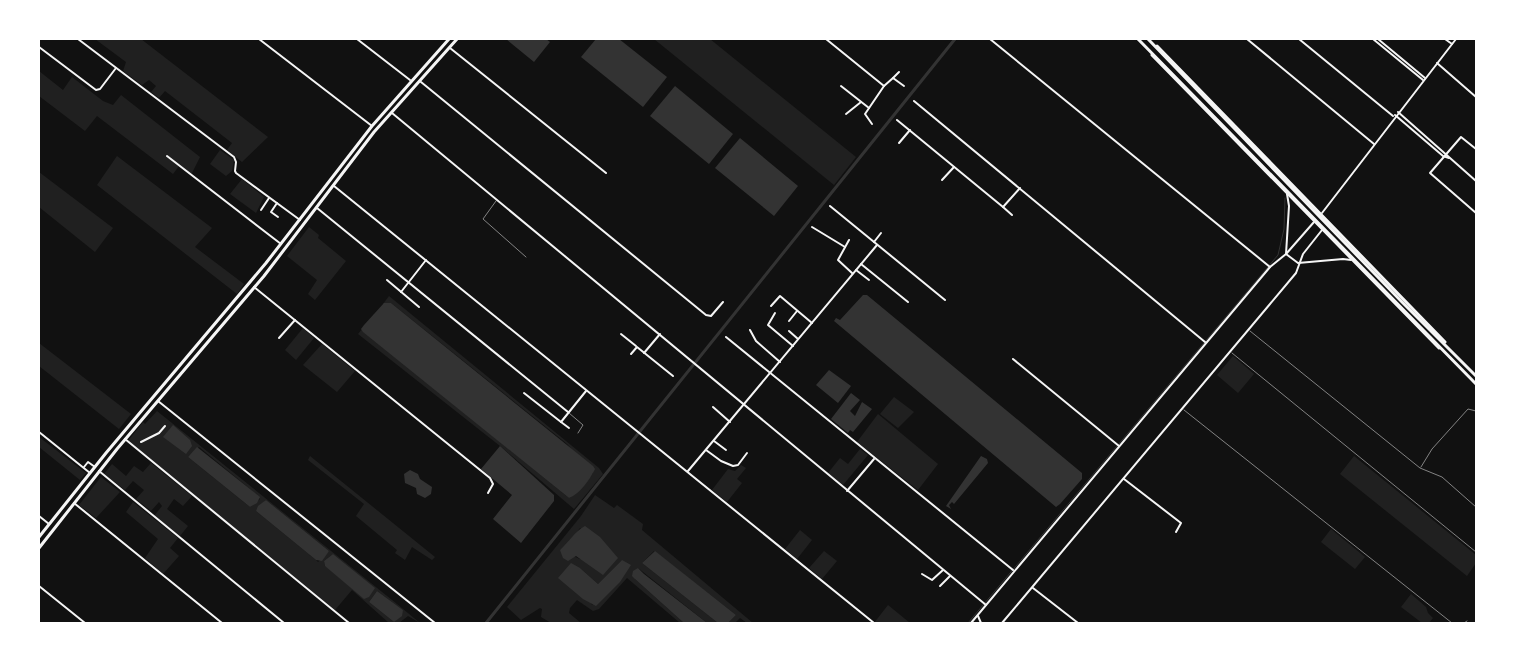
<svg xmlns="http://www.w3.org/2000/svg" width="1515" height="662" font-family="Inter,sans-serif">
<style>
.green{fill:#202020;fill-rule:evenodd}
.water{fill:#333}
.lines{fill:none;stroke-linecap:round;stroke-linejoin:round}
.stream{stroke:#333;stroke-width:1}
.canal{stroke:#333;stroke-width:3}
.service{stroke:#f5f5f5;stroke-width:0.5}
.minor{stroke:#f5f5f5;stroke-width:2}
.primary{stroke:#f5f5f5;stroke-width:3}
</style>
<rect width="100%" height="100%" fill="#111"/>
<g class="green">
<polygon points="95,39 141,39 268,137 242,162 227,150 232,143 165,91 159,98 151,92 156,86 149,80 142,85 123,71 126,62"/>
<polygon points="654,39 710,39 856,157 834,185"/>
<polygon points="39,71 63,90 72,77 103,101 113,105 121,95 200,157 191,175 179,166 173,174 97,116 85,131 39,96"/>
<polygon points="220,150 234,160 232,171 226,176 210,164"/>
<polygon points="117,156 212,228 195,247 244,284 237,294 97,185"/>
<polygon points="39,172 113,228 95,252 39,207"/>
<polygon points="242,179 264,197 256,213 230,194"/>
<polygon points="309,227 319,235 318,238 346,261 315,300 308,294 317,280 287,256"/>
<polygon points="389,296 599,468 603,474 574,509 500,446 358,334 362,329 569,498 577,493 593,473 567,444 391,303 383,304"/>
<polygon points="303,328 314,338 296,360 285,350"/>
<polygon points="39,343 131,414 119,429 39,366"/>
<polygon points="322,344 355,371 337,392 303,365"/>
<polygon points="1233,356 1254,374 1238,393 1217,375"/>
<polygon points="894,397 914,412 898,428 880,414"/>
<path d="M157 411 397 604 420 623 408 616 399 623H389L352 590 335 610 128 441 143 422 145 424ZM199 447 250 489 260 499 250 507 188 457ZM266 500 329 551 318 562 316 560 256 511ZM333 554 374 588 325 566 324 561ZM377 591 403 610 394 622 369 602Z"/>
<polygon points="878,414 938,464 918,490 857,442"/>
<polygon points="39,437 86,473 80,480 39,447"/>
<polygon points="860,449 868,455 843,485 828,473 840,458 848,464"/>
<polygon points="310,456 435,557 432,560 412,547 405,560 395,553 397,550 356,516 364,504 308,460"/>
<polygon points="1354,456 1476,555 1476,563 1467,576 1340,474"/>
<polygon points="151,463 192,496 183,506 174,499 167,509 188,526 180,536 154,516 162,506 159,502 151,511 136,499 144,490 133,481 125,490 104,474 112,464 126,476 134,466 143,472"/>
<polygon points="741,465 746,468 737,479 742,483 727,502 712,490 728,469 735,471"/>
<polygon points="101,477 120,492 96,518 79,505"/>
<path d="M595 495 614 508 617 505 643 524 642 530 753 623H747L740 618 735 623H728L736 615 654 551 642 563 718 623H707L638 568 635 579 684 623H680L627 578 599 609 593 611 577 600 570 608 569 613 581 623H551L541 617 542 609 540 608 521 620 507 607 581 516ZM580 528 616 556 580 559 560 550 572 539ZM622 560 592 605 580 568 598 584Z"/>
<polygon points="133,502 178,538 170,548 179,556 163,574 145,558 158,539 126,512"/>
<polygon points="1331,529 1365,557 1355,569 1321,542"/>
<polygon points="800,530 812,540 797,559 785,549"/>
<polygon points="824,551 837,561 822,579 809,568"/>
<polygon points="1411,594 1426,607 1428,613 1433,618 1429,623 1422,623 1401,607"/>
<polygon points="888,605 910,623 874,623"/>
</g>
<g class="water">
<polygon points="506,39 546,39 550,42 534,62"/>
<polygon points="596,39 619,39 667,77 643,107 581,57"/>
<polygon points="675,86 733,134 709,164 650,116"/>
<polygon points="740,138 798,186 774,216 715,168"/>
<polygon points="863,295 867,295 1082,473 1082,479 1060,504 1056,507 834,321 836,318 840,320"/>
<path d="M384 303H391L593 466 595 469C590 479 580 494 569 498L363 332 361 329 364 325Z"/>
<polygon points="829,370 851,386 838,403 816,385"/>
<polygon points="851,393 860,400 850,411 855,416 862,402 872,409 853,432 850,430 848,433 831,419"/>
<polygon points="173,425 190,440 192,446 186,454 163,437"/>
<polygon points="500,446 554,495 554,501 521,543 493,519 512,495 481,469"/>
<polygon points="197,447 260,497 257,503 250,507 188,457"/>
<polygon points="981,456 987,459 988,463 954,504 952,502 949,505 951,509 946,506"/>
<polygon points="410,470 418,474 420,479 432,487 431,494 425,498 417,494 416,488 405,483 404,474"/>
<polygon points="266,500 329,551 322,561 316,560 256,511 258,506"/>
<path d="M585 526 600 537 618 558 603 575 576 556 568 561 563 558 560 550C568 543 576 530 585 526Z"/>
<polygon points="655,551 736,615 728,623 718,623 642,563"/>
<polygon points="333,554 375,588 369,597 364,599 325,566 324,561"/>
<polygon points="622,560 631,565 620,582 596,606 583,599 558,578 571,563 580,568 598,584"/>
<polygon points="638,568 644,574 707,623 684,623 635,579 632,576 633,571"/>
<polygon points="377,591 403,610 402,616 394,622 369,602"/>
</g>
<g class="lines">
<polyline class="stream" points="968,623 1278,255 1284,229 1285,198"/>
<polyline class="canal" points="486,623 955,39"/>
<g class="service">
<polyline points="496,201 483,219 526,257"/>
<polyline points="1250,331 1420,468 1442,477 1476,507"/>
<polyline points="1232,353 1476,552"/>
<polyline points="1184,410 1452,623"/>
<polyline points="569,413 583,425 578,433"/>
<polyline points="1421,467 1432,449 1468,409 1476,411"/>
<polyline points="1464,623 1467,621"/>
</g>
<g class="minor">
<polyline points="78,39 234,157 236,162 235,171 236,173 300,220"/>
<polyline points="259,39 372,126"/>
<polyline points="357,39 410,80"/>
<polyline points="826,39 884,86 865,114 872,124"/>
<polyline points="990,39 1270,267"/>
<polyline points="1247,39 1374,144"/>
<polyline points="1299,39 1393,116"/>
<polyline points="1373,39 1423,80"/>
<polyline points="1378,39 1425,78"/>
<polyline points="1445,39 1452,44"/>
<polyline points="39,47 96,90 100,89 116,68"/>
<polyline points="450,48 606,173"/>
<polyline points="1437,63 1476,97"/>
<polyline points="893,78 899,72"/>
<polyline points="421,82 706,315 711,316 723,302"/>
<polyline points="841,86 869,108"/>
<polyline points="884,86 893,78 904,86"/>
<polyline points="914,101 1205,342"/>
<polyline points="1398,112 1476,181"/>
<polyline points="392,113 986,605"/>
<polyline points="846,114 861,102"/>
<polyline points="1395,115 1443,156 1449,158"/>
<polyline points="897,120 1003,207 1020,188"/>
<polyline points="899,143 910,130"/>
<polyline points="1476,149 1461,137 1430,173 1476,213"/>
<polyline points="167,156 281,244"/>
<polyline points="942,180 954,167"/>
<polyline points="334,186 874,623"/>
<polyline points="1287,194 1289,206 1286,254 1298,263 1343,259 1351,260"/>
<polyline points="277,203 271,212 278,217"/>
<polyline points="830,206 945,300"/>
<polyline points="1003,207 1012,215"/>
<polyline points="317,208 568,412"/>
<polyline points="261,210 269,198"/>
<polyline points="1322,213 1456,39"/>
<polyline points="812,227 845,247"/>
<polyline points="849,240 838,260 852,273"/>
<polyline points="874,242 881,233"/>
<polyline points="861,264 908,302"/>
<polyline points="856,270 869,280"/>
<polyline points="387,280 419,307"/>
<polyline points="254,287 490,478 493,484 488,493"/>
<polyline points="401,292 426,260"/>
<polyline points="771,306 780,296 812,323"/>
<polyline points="775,313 768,325 793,346"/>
<polyline points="789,321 797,311"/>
<polyline points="750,330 756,341 780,362"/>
<polyline points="789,331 798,339"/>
<polyline points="621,334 636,346"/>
<polyline points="726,337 1013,570"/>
<polyline points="279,338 295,320"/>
<polyline points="644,353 660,334"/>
<polyline points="631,354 637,347 673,376"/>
<polyline points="1013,359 1119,446"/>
<polyline points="524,393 561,422 586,391"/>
<polyline points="158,401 435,623"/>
<polyline points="713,407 730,422"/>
<polyline points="561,422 569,428"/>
<polyline points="39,432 90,473"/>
<polyline points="125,439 349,623"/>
<polyline points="714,441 726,450"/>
<polyline points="141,442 159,433 165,426"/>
<polyline points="706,450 721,461 733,466 738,465 747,453"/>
<polyline points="84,467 88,462 95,467"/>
<polyline points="99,471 284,623"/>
<polyline points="688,471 877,245"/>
<polyline points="1124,479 1181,523 1176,532"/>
<polyline points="847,491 874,459"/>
<polyline points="74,503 222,623"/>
<polyline points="39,516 49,524"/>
<polyline points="922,574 932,580 943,570"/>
<polyline points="39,586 85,623"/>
<polyline points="940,586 950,576"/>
<polyline points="1033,588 1078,623"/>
<polyline points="978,616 981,623"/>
<polyline points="971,623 1270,267 1286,254 1314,222"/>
<polyline points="1002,623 1296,273 1303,254 1322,230"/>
</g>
<g class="primary">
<polyline points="1138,39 1476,384"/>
<polyline points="1148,39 1402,302 1476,376"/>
<polyline points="1157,46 1445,342"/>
<polyline points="1152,55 1439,348"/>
<polyline points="39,537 106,453 266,263 372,126 449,39"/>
<polyline points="39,548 117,449 264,276 374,132 457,39"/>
</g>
</g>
<rect width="1515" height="662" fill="none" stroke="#ffffff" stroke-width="80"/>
</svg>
